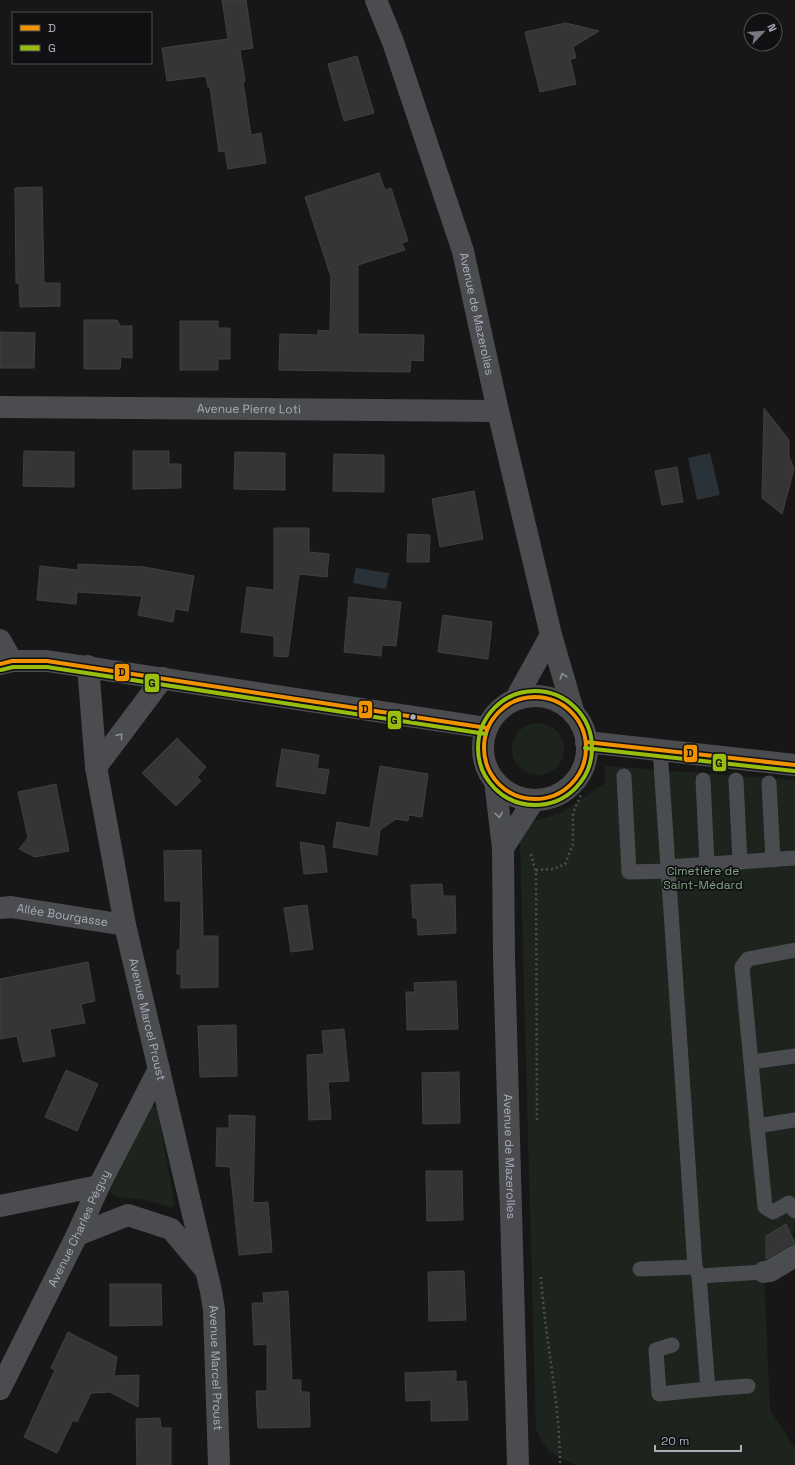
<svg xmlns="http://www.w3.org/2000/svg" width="795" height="1465" font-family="'Space Grotesk',sans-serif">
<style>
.green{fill:#1d241e}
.water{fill:#2a3239}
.building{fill:#353536;stroke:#3f4043}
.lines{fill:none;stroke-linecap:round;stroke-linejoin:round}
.path{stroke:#4d4e52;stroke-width:2.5;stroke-dasharray:2 3;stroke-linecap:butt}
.service{stroke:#4b4c50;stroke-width:15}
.minor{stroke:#4b4c50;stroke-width:22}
.tertiary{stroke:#4b4c50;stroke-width:22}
.bus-1-casing{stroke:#111113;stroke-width:7}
.bus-2-casing{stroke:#111113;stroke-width:7}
.bus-1{stroke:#f19200;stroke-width:4}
.bus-2{stroke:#97bd0e;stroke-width:4}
.oneway{stroke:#8c9099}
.bus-dot{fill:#a8adb8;stroke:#111113;stroke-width:1.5}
.labels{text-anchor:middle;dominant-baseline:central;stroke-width:3.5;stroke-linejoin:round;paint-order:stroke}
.street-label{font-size:12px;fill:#a8adb8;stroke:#111113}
.park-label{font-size:12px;fill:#7fa382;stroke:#111113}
.line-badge{stroke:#111113;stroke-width:1.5}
.pale-badge-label{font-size:11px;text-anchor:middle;font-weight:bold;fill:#111}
</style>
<rect width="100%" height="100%" fill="#171717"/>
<g class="green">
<circle cx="538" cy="749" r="26"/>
<path d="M605 766 795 780V1231L792 1233 795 1239V1252L764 1272 770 1410 795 1448V1465H577C552 1455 548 1454 536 1430L520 842 533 821 561 813 605 783Z"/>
<polygon points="152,1105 157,1108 175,1205 170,1207 146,1200 117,1197 110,1191"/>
</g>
<g class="water">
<polygon points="710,453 720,495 697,500 688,458"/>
<polygon points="356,568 389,573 386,589 353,583"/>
</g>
<g class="building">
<polygon points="222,0 246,0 253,48 240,50 245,81 243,82 251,135 261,133 266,163 228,169 225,151 219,152 210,87 208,87 206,76 167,81 162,48 228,39"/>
<polygon points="566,23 599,31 573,47 576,58 570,59 576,84 540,92 525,32"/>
<polygon points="357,56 374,113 344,121 328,64"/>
<polygon points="379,173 385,190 391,188 408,241 402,243 405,250 358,265 358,334 424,335 423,361 411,360 410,372 279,370 280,334 318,335 318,330 330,331 331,277 305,197"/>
<polygon points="42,187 44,283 60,283 60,306 20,307 19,283 16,283 15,188"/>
<polygon points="84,320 117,320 120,326 132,326 132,358 121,357 120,369 84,369"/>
<polygon points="180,321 218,321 218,328 230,328 230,359 218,359 218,370 180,370"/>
<polygon points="0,332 35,333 34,368 0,368"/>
<polygon points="764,408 789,440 789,456 794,469 782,514 762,498"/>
<polygon points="24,451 74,452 74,487 23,486"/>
<polygon points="133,451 169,451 169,464 181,464 181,488 133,489"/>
<polygon points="235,452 285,453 285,490 234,489"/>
<polygon points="334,454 384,455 384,492 333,491"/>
<polygon points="677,467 683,502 662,505 655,471"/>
<polygon points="474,491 483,539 440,547 432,499"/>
<polygon points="274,528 309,528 309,552 329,554 327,577 299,574 288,657 274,656 274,636 241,632 247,587 274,590"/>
<polygon points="408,534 430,535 429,562 407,562"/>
<polygon points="78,564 144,567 194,576 188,611 175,609 173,622 138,615 142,596 77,592 76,604 37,600 40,566 78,570"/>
<polygon points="349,597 401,602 396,646 382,645 381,656 344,652"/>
<polygon points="443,615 492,622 488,659 438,652"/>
<polygon points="177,738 206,767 197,777 201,781 176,806 142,773"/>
<polygon points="282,749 319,755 317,768 329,770 325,794 276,786"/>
<polygon points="380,766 428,774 422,817 409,815 408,821 396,819 380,830 377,855 333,847 337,822 370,828"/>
<polygon points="56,784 69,851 35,857 19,849 28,838 18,792"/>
<polygon points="300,842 324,846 327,872 304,874"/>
<polygon points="201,850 203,936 218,936 218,987 181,988 181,974 177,974 177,950 180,950 181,901 165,901 164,851"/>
<polygon points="442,884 443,896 455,896 456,933 418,935 417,918 413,918 411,885"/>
<polygon points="307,905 313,949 291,952 284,908"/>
<polygon points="88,962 95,1001 81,1004 85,1023 50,1029 55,1056 23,1062 17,1036 0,1039 0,979"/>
<polygon points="456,981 458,1029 407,1030 406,992 415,992 414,983"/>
<polygon points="236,1025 237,1076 200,1077 198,1026"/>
<polygon points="344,1029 349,1081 328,1082 331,1119 309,1120 307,1055 324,1054 322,1031"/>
<polygon points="66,1070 98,1084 77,1131 45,1117"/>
<polygon points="459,1072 460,1123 423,1124 422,1073"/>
<polygon points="229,1115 255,1116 253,1203 268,1202 272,1252 239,1255 230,1167 216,1166 217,1128 229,1128"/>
<polygon points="426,1171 462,1171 463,1220 427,1221"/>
<polygon points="786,1224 795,1244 789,1245 766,1259 766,1236"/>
<polygon points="464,1271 466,1320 429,1321 428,1272"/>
<polygon points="110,1284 161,1284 162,1325 110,1326"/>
<polygon points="288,1291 292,1380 301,1380 301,1392 309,1392 310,1427 258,1428 256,1391 267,1391 267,1344 254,1345 252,1303 264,1303 263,1293"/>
<polygon points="68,1332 117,1357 114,1376 139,1375 138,1407 110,1392 91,1393 77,1422 73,1420 57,1453 24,1437 55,1370 51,1368"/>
<polygon points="456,1371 456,1382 466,1381 468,1420 431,1421 431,1400 406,1401 405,1373"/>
<polygon points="160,1418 161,1428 171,1428 171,1465 137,1465 136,1419"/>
</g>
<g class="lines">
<g class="path">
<polyline points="531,854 536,873 537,1120"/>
<polyline points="536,870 554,869 565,864 573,844 573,813 581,795"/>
<path d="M541 1277C545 1340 560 1402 560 1465"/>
</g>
<g class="service">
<polyline points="660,749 695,1267 699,1276 708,1389 659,1394 656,1350 672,1345"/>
<polyline points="624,776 629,872 669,871"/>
<polyline points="703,780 707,864"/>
<polyline points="736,780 740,862"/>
<polyline points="769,783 773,860"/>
<polyline points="668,867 795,858"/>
<polyline points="795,950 748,959 742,967 751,1062 795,1056"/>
<polyline points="751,1062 757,1126 795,1120"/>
<polyline points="757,1126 765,1207 773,1212 789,1203 795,1211"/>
<polyline points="640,1269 695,1267"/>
<polyline points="699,1276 764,1272"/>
<polyline points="708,1389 748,1386"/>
</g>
<g class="minor">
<path id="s1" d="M376 0 393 42 463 251 498 411 551 635 574 714"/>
<path id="s2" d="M0 407 498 411"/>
<polyline points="0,640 12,661"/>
<path id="s3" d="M88 666 96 767 125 925 211 1291 214 1310 219 1465"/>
<polyline points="515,700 551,635"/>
<polyline points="96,767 163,678"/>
<path id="s4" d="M495 781 503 848 504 956 518 1465"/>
<polyline points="503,848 534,800"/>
<path id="s5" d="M0 908 11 907 125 925"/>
<polyline points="0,1206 99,1186"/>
<polyline points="77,1235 128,1215 171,1229 204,1268"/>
<polyline points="764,1272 770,1271 795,1256"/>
<path id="s6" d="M0 1389 77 1235 99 1186 159 1069"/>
</g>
<g class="tertiary">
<polyline points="0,664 12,661 47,661 487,728"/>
<circle cx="535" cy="748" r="52"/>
<polyline points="586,742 795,765"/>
</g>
<g class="bus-1-casing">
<g id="bus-1">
<polyline points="0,664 12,661 47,661 487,728"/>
<circle cx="535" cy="748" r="51"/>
<polyline points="586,742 795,765"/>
</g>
</g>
<g class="bus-2-casing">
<g id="bus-2">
<polyline points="1,670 13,667 47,667 486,734"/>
<circle cx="535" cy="748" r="57"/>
<polyline points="585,748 794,771"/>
</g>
</g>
<use href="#bus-1" class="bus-1"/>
<use href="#bus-2" class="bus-2"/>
</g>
<defs><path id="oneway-chevron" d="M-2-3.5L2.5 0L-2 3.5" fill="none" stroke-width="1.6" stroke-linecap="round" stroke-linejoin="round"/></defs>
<g class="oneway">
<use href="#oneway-chevron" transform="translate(563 676) rotate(-106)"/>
<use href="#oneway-chevron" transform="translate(120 736) rotate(-53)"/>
<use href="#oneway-chevron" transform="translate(499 815) rotate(83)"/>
</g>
<circle class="bus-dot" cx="413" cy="717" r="3.5"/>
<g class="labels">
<g class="street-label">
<text stroke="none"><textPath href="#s1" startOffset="330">Avenue de Mazerolles</textPath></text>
<text stroke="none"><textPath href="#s2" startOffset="249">Avenue Pierre Loti</textPath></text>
<text stroke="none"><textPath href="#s5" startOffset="63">Allée Bourgasse</textPath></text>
<text stroke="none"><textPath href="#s3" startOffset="359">Avenue Marcel Proust</textPath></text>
<text stroke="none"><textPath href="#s4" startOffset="376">Avenue de Mazerolles</textPath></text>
<text stroke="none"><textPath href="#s6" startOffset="179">Avenue Charles Péguy</textPath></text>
<text stroke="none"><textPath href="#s3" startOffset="715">Avenue Marcel Proust</textPath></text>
</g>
<g class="park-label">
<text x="703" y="871">Cimetière de<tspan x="703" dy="14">Saint-Médard</tspan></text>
</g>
</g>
<g class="line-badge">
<rect x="114" y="663" width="16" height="19" rx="4" fill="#f19200"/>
<rect x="144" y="673" width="16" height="20" rx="4" fill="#97bd0e"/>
<rect x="358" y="700" width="15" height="19" rx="4" fill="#f19200"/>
<rect x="387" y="710" width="15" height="20" rx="4" fill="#97bd0e"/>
<rect x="683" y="744" width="15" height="19" rx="4" fill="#f19200"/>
<rect x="712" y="753" width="15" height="19" rx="4" fill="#97bd0e"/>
</g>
<g class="pale-badge-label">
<text x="122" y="676">D</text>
<text x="152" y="687">G</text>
<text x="365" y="713">D</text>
<text x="394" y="724">G</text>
<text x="690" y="757">D</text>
<text x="719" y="767">G</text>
</g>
<rect x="12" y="12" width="140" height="52" fill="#111113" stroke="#4d4f55"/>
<rect x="20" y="25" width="20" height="6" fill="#f19200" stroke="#4d4f55"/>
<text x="48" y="32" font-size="12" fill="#a8adb8">D</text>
<rect x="20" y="45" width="20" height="6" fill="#97bd0e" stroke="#4d4f55"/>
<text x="48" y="52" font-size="12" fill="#a8adb8">G</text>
<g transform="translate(763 32) rotate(65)"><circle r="19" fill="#111113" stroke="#4d4f55"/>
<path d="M0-3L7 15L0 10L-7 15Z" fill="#757880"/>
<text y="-6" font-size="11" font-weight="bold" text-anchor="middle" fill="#a8adb8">N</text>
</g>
<path d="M655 1445v6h86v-6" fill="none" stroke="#a8adb8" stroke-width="2"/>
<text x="661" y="1445" font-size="12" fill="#a8adb8" stroke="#111113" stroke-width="3" paint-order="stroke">20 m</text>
</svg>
